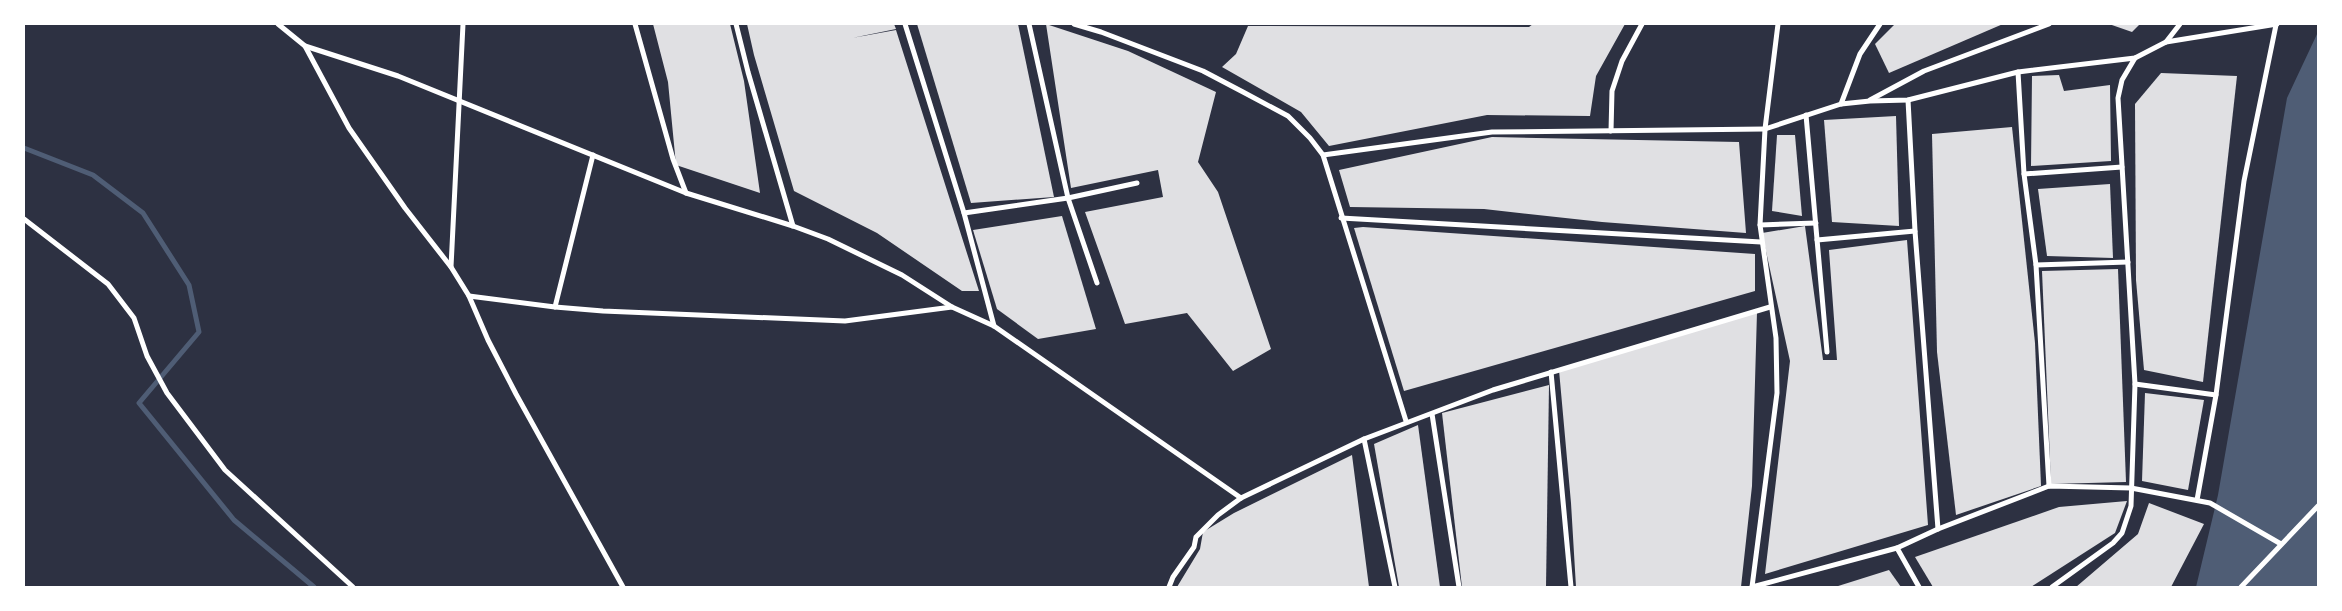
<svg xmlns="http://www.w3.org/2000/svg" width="2342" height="611" font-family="'Alegreya Sans',sans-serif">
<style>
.water{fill:#4f5d75}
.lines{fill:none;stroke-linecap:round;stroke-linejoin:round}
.stream{stroke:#4f5d75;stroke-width:5}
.building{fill:#e0e0e3}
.minor{stroke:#fff;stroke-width:5}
</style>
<rect width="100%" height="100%" fill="#2d3142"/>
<polygon class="water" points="2318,32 2318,587 2196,587 2218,495 2287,98"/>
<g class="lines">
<polyline class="stream" points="24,148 93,175 143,213 189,285 199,332 139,403 234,520 314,587"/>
</g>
<g class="building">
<polygon points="653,24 730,24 744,81 760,193 676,165 668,82"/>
<polygon points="747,24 894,24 896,29 852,38 896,30 979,291 962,291 877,233 794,191 754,55"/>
<polygon points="917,24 1018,24 1054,197 971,203"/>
<polygon points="1046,24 1128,51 1216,92 1198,162 1218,192 1271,349 1233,371 1187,313 1125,324 1085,212 1163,197 1158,170 1071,188"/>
<polygon points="1533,24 1625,24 1596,76 1590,116 1487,115 1329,146 1301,112 1222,67 1236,54 1248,26 1529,27"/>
<polygon points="1895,24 2003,24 1889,73 1875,44"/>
<polygon points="2109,24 2140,24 2132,32"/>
<polygon points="2161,73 2237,76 2203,382 2144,370 2136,280 2135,104"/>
<polygon points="2059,75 2064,91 2110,85 2111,161 2031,166 2032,76"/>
<polygon points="1896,116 1899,226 1832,222 1824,120"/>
<polygon points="2012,127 2035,343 2041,486 1956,515 1937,352 1932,134"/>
<polygon points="1777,135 1795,135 1802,216 1772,211"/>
<polygon points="1492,137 1739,142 1746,233 1602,222 1484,209 1350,207 1339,170"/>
<polygon points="2110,184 2113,258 2047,256 2038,189"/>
<polygon points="1062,216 1096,329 1038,339 997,309 973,230"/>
<polygon points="1805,226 1823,360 1837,360 1829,250 1907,240 1928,525 1765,574 1790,361 1762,233"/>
<polygon points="1363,227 1755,254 1755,291 1404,391 1354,228"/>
<polygon points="2118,269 2126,482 2051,484 2042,271"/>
<polygon points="1757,312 1752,486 1741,587 1576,587 1571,503 1559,370"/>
<polygon points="1549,385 1546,587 1462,587 1442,413"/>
<polygon points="2145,393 2204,400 2188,490 2142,481"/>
<polygon points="1418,425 1440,587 1399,587 1374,444"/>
<polygon points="1352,455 1369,587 1177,587 1200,549 1203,532 1234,513"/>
<polygon points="2127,501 2115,533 2031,587 1933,587 1915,557 2059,507"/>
<polygon points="2149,503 2204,524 2171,587 2076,587 2138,534"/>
<polygon points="1889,570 1901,587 1835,587"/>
</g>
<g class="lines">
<g class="minor">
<polyline points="278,24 305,46 398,76 686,193 793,226 828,239 902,275 952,307 994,326 1241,498"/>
<polyline points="635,24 673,159 686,193"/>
<polyline points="736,24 748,72 793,226"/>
<polyline points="905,24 964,213 994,326"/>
<polyline points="1029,24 1068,198 1097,283"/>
<polyline points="1074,24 1101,32 1203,71 1243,92 1288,116 1310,138 1323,155 1406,421"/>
<polyline points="2166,42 2180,24"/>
<polyline points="305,46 349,128 405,208 451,267 469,296 488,340 516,394 623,587"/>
<polyline points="2018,72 2024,174 2036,265 2049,486"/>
<polyline points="1870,100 1924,71 2049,24"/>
<polyline points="1908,100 1915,231 1938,529"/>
<polyline points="1841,104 1860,54 1880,24"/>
<polyline points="1806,115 1827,352"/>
<polyline points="1611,131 1612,91 1622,61 1642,24"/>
<polyline points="1323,155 1492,132 1765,129 1841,104 1870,101 1908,100 2018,72 2135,58 2166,42 2277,24"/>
<polyline points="2024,174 2122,167"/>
<polyline points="964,213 1068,198 1137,183"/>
<polyline points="1341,218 1761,242"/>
<polyline points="24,219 108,284 134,318 147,356 167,393 225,470 353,587"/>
<polyline points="1760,225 1816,223"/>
<polyline points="1817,240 1915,231"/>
<polyline points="2036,265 2128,262"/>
<polyline points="451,267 463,24"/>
<polyline points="469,296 555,307 603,311 845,321 952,307"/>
<polyline points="555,307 593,155"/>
<polyline points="1551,372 1571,587"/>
<polyline points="2135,384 2216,395"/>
<polyline points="1432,414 1459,587"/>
<polyline points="1364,439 1395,587"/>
<polyline points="2197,500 2216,395 2244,181 2276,25"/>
<polyline points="1897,548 1919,587"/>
<polyline points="1169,587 1173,577 1194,547 1196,537 1218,515 1241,498 1364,439 1493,390 1770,307"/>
<polyline points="1752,587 1777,393 1776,338 1760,225 1765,129 1778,24"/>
<polyline points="1752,587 1897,548 1938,529 2049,486 2131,488 2210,503 2281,544"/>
<polyline points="2052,587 2113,543 2122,533 2131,506 2135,384 2118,98 2122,80 2135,58"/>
<polyline points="2241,587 2318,506"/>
</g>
</g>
<rect width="2342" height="611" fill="none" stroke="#ffffff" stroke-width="50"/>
</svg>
